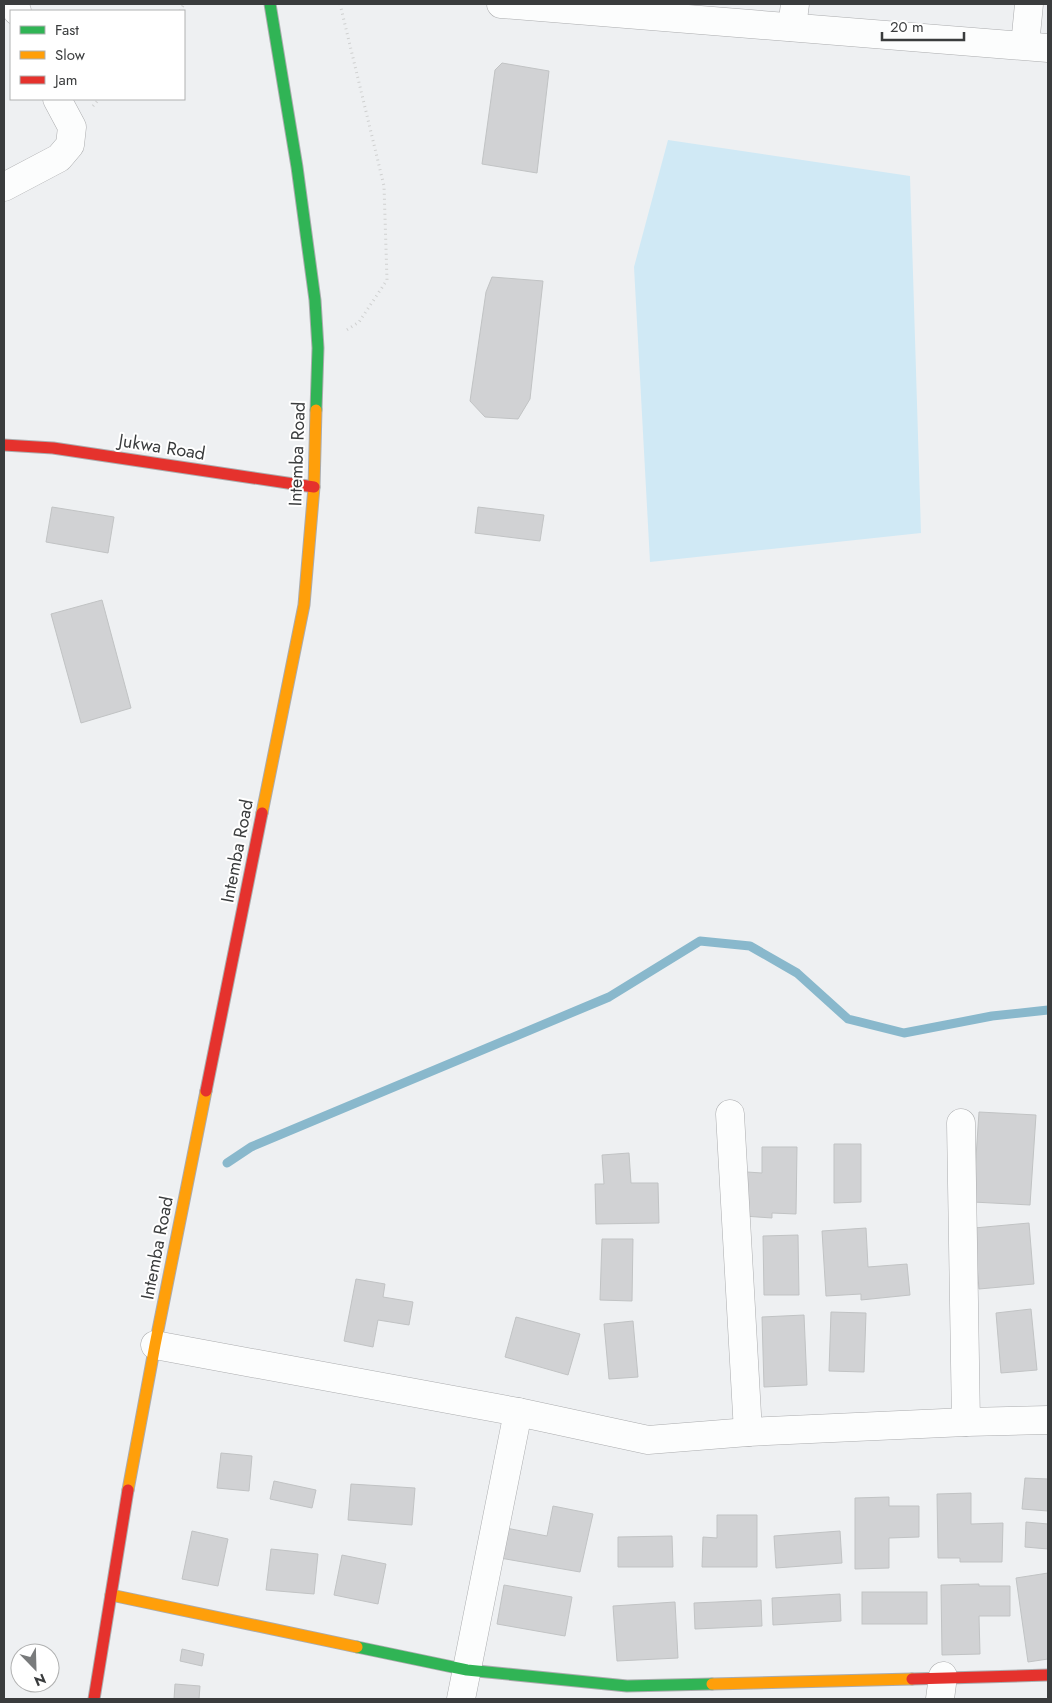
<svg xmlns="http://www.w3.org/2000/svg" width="1052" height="1703" font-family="Jost,sans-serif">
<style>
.green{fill:#d0e9f5}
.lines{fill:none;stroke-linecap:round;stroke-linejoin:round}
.stream{stroke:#89b8cc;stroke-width:9}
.building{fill:#d1d2d4;stroke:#c1c3c4}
.street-casing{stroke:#abacae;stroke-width:29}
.fast-casing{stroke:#abacae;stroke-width:13}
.slow-casing{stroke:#abacae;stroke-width:13}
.jam-casing{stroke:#abacae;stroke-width:13}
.path{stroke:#cfd0d0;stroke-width:3;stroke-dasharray:1 4;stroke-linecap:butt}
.street{stroke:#fcfdfd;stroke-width:28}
.fast{stroke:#30b455;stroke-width:11}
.slow{stroke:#ff9f0a;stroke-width:11}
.jam{stroke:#e5322d;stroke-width:11}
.labels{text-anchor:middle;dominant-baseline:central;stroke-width:4;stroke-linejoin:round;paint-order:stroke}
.street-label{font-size:18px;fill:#3a3c3d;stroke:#fff}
</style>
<rect width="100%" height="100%" fill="#eef0f2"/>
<polygon class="green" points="668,140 910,176 921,533 650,562 634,267"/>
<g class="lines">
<polyline class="stream" points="227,1163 251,1147 609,997 700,941 750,946 797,973 848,1019 904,1033 992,1016 1048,1010"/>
</g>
<g class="building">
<polygon points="502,63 549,71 537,173 482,164 495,70"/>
<polygon points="492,277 543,281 530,399 518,419 485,417 470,401 486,292"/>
<polygon points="52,507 114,517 108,553 46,542"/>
<polygon points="478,507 544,515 540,541 475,533"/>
<polygon points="102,600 131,708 81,723 51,614"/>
<polygon points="979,1112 1036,1115 1030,1205 973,1202"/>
<polygon points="834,1144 861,1144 861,1202 834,1203"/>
<polygon points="762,1147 797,1147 796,1214 772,1213 772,1218 729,1215 732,1171 762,1173"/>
<polygon points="629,1153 631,1183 658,1183 659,1223 596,1224 595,1184 604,1184 602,1155"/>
<polygon points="1029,1223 1034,1284 979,1289 974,1228"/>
<polygon points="866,1228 868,1267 907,1264 910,1295 861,1300 861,1294 826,1296 822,1231"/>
<polygon points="798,1235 799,1295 764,1295 763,1236"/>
<polygon points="602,1239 633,1239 632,1301 600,1300"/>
<polygon points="356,1279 385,1284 383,1297 413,1302 409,1325 378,1320 373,1347 344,1341"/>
<polygon points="1031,1309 1037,1370 1001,1373 996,1313"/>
<polygon points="831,1312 866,1313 864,1372 829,1371"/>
<polygon points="804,1315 807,1385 764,1387 762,1317"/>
<polygon points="516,1317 580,1334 568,1375 505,1357"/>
<polygon points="633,1321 638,1377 609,1379 604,1324"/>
<polygon points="221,1453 252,1456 249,1491 217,1488"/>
<polygon points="1025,1478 1048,1479 1048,1511 1022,1509"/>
<polygon points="274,1481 316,1490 312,1508 270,1499"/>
<polygon points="351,1484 415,1488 412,1525 348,1520"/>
<polygon points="971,1493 971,1524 1003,1523 1002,1562 960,1562 960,1558 938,1558 937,1494"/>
<polygon points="889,1497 889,1506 919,1506 919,1537 889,1538 889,1568 855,1569 855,1498"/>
<polygon points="553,1506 593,1514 580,1572 500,1558 506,1528 547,1536"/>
<polygon points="717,1515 757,1515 757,1567 702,1567 703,1537 717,1538"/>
<polygon points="1026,1522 1048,1524 1048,1549 1025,1547"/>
<polygon points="192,1531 228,1539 218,1586 182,1579"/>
<polygon points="840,1531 842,1563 776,1568 774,1536"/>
<polygon points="672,1536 673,1567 618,1567 618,1537"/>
<polygon points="271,1549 318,1554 314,1594 266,1590"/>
<polygon points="342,1555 386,1564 378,1604 334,1595"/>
<polygon points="1048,1573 1048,1659 1028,1662 1016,1578"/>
<polygon points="979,1584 979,1586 1010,1586 1010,1616 979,1616 980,1654 942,1655 941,1585"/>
<polygon points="504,1585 572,1597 565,1636 497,1624"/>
<rect x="862" y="1592" width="65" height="32"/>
<polygon points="840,1594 841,1621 773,1625 772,1598"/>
<polygon points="761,1600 762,1626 695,1629 694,1603"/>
<polygon points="675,1602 678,1658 617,1661 613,1606"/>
<polygon points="182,1649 204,1654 202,1666 180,1661"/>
<polygon points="175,1684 200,1686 199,1699 174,1699"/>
</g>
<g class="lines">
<g class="street-casing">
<g id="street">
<polyline points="14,4 17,11"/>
<polyline points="501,4 1048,48"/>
<polyline points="792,27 795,4"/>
<polyline points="1025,45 1029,4"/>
<polyline points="4,187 59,158 70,145 72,127 57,99"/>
<polyline points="730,1114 748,1432"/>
<polyline points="961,1123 966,1422"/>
<polyline points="155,1345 518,1412 648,1440 748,1432 966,1422 1048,1420"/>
<polyline points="461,1699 518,1412"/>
<polyline points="940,1699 943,1676"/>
</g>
</g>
<g class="fast-casing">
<g id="fast">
<polyline points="270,4 297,167 315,300 318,348 316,410"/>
<polyline points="357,1647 467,1670 627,1686 712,1684"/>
</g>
</g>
<g class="slow-casing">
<g id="slow">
<polyline points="262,813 304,605 314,487 316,410"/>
<polyline points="128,1490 155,1345 206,1091"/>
<polyline points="111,1595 357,1647"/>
<polyline points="712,1684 912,1679"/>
</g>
</g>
<g class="jam-casing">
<g id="jam">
<polyline points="4,445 53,448 314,487"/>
<polyline points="206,1091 262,813"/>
<polyline points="912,1679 1048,1675"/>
<polyline points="94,1699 128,1490"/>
</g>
</g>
<g class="path">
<polyline points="340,4 384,186 387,280 359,322 345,331"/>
<polyline points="180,11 184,4"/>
<polyline points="93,106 99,99"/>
</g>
<use href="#street" class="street"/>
<use href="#fast" class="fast"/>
<use href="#slow" class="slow"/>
<use href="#jam" class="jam"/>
</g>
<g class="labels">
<g class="street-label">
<text transform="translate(162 447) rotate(9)">Jukwa Road</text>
<text transform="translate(297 454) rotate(-88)">Intemba Road</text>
<text transform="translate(237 851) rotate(-79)">Intemba Road</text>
<text transform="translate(157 1248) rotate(-79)">Intemba Road</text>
</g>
</g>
<rect width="1052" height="1703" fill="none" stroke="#3a3c3d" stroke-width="10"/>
<rect x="10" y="10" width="175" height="90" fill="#ffffff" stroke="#b0b1b1"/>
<rect x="20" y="26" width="25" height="8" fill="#30b455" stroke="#b0b1b1"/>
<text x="55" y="35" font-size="15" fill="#3a3c3d">Fast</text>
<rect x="20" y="51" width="25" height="8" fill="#ff9f0a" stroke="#b0b1b1"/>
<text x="55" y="60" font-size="15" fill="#3a3c3d">Slow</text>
<rect x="20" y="76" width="25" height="8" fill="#e5322d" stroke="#b0b1b1"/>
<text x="55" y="85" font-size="15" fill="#3a3c3d">Jam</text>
<g transform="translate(35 1668) rotate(157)"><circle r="24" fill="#ffffff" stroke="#b0b1b1"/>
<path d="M0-4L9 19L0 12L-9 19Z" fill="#797b7c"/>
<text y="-8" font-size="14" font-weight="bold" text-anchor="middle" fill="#3a3c3d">N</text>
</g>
<path d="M882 32v8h82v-8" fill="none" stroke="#3a3c3d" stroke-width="2.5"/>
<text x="890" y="32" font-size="15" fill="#3a3c3d" stroke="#ffffff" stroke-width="4" paint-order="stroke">20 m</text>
</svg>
